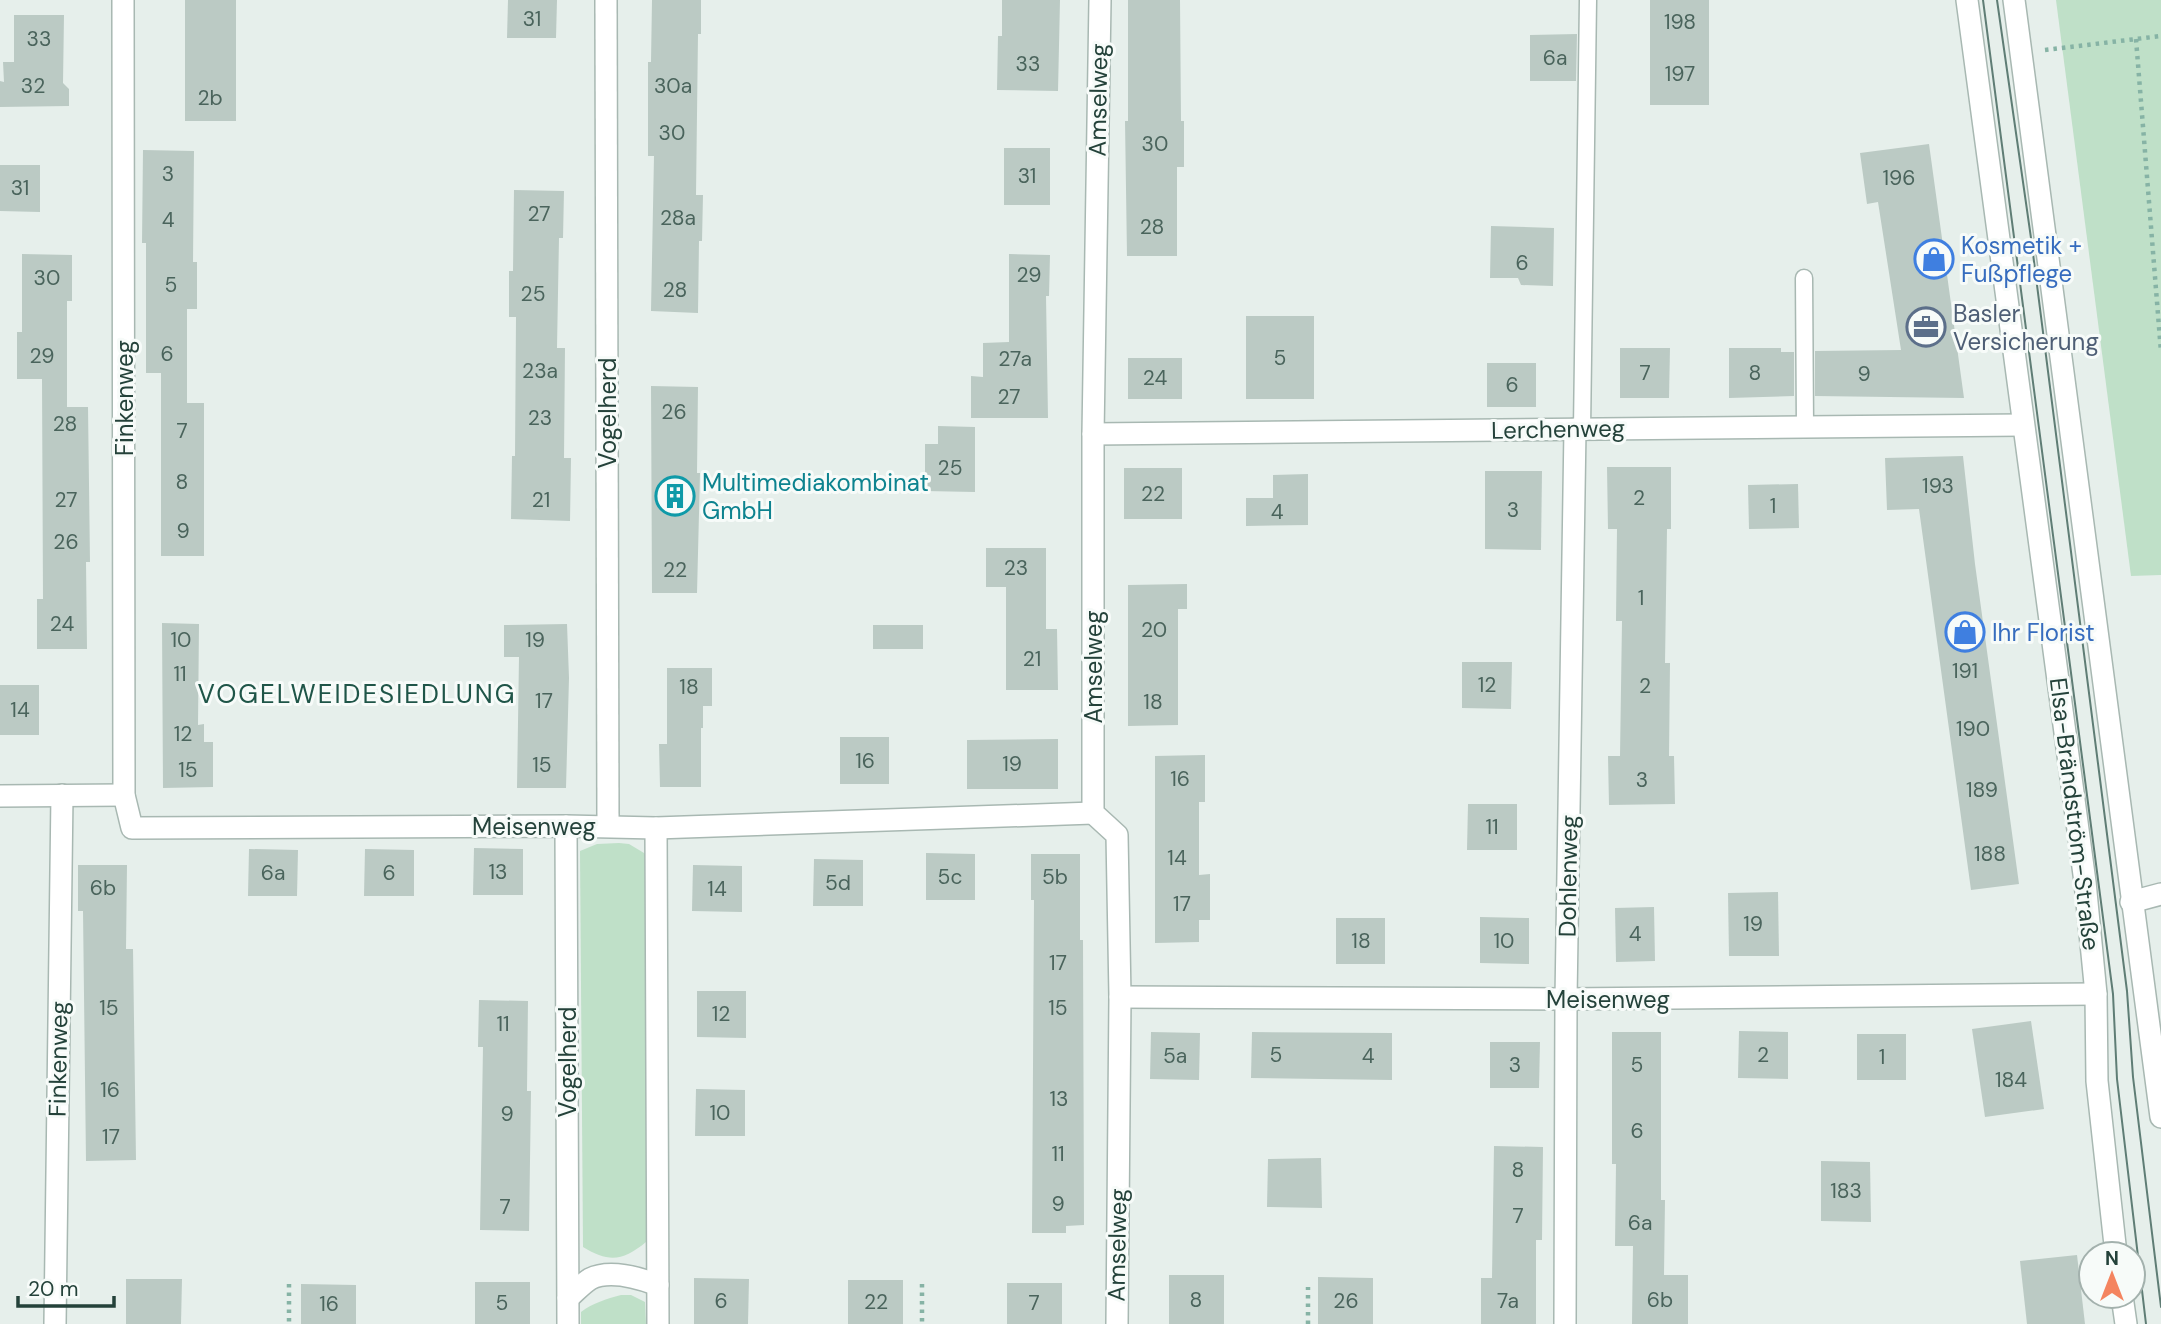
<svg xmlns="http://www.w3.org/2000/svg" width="2161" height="1324" font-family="'DM Sans',sans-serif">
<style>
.green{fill:#bfe0c8}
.building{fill:#bbcac4}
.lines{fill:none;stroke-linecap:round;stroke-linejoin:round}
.service-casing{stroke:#a8b8b2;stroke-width:19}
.minor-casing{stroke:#a8b8b2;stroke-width:24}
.tertiary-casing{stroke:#a8b8b2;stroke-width:24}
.path{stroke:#86b3a5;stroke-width:4.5;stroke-dasharray:3.5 5;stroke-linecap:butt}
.service{stroke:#fff;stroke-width:16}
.minor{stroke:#fff;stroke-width:21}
.tertiary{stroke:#fff;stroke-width:21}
.tram{stroke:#5f7d75;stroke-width:2}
.labels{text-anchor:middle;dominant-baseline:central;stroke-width:6;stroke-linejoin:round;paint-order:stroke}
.number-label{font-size:21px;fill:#4a645c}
.street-label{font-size:24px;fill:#24423a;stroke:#f7fbf9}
.shop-label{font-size:24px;fill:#366cbe;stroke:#f7fbf9;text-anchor:start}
.service-label{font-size:24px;fill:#4e5e75;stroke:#f7fbf9;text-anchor:start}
.culture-label{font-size:24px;fill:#0d838f;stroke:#f7fbf9;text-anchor:start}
.neighbourhood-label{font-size:26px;letter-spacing:2px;fill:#1f5548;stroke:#f7fbf9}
</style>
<rect width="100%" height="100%" fill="#e6efeb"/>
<g class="green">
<polygon points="2056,0 2161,0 2161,575 2131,576"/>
<path d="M619 843 629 844 649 856 646 1242C623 1261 609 1263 583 1247L580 851 597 844Z"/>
<path d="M621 1295H631L645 1302 646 1324H581V1312C593 1303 606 1299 621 1295Z"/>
</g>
<g class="building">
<rect x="185" y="0" width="51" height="121"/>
<polygon points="508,0 557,0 556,38 507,38"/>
<polygon points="652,0 701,0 701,34 698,34 696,195 703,195 702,241 699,241 698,313 651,311 654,156 648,156 648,62 651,62"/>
<polygon points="1002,0 1060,0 1058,91 997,90 998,36 1002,36"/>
<polygon points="1128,0 1180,0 1181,121 1184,121 1184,167 1177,167 1177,256 1127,256 1125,121 1128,121"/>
<rect x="1650" y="0" width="59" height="105"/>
<polygon points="14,15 64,15 63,83 69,89 69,106 0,107 0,81 4,82 3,62 14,62"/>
<polygon points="1577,34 1576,81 1530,81 1530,35"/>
<polygon points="1929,144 1964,398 1815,396 1815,351 1901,350 1878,202 1867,204 1860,153"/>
<rect x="1004" y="148" width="46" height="57"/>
<polygon points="143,150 194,151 193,262 197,262 197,309 187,309 187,403 204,403 204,556 161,556 161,373 146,373 146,243 142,243"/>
<polygon points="0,165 40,165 40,212 0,211"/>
<polygon points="514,190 564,191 563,238 559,238 557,348 565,348 564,458 571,458 570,521 511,519 512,456 515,456 516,317 509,317 509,271 513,271"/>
<polygon points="1491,226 1554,228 1553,286 1521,285 1518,278 1490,278"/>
<polygon points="22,254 72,255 72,301 67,301 67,407 88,407 90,562 86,562 87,649 37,649 37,599 43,599 42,379 17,379 17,332 22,332"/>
<polygon points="1009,254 1050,255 1049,296 1046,296 1048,418 971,418 971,376 983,377 983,343 1009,342"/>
<rect x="1246" y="316" width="68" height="83"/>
<polygon points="1620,348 1670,348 1669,398 1620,398"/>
<polygon points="1729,348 1781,348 1781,352 1794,352 1794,396 1729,398"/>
<rect x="1128" y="358" width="54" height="41"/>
<rect x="1487" y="363" width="49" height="44"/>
<polygon points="651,386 698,387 697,473 700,473 697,593 652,593"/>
<polygon points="938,426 975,427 975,492 925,491 925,444 938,444"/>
<polygon points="1963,456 1975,564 2019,884 1971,890 1919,509 1887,510 1885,458"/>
<polygon points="1607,467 1671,467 1671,529 1667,529 1665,663 1670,663 1669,756 1674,756 1675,804 1609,805 1608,756 1620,756 1622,621 1616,621 1617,529 1608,529"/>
<rect x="1124" y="468" width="58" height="51"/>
<polygon points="1485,471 1542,471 1541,550 1485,549"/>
<polygon points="1308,474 1308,525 1246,526 1246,498 1273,498 1273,475"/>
<polygon points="1798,484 1799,528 1749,529 1748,485"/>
<polygon points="986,548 1046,548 1046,629 1057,629 1058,690 1006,690 1006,587 986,587"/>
<polygon points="1187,584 1187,609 1178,609 1178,725 1128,726 1128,585"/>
<polygon points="162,623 199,624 198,725 204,724 204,742 213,742 213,787 163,788"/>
<polygon points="567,624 569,678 566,788 517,788 519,657 504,657 504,625"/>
<rect x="873" y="625" width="50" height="24"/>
<polygon points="1462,662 1512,662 1511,709 1462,708"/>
<polygon points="667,668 712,668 712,706 703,706 703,728 701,728 701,787 660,787 659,744 667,744"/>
<rect x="0" y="685" width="39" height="50"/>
<rect x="840" y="737" width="49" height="47"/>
<polygon points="1058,739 1058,789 967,789 967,740"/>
<polygon points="1205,755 1205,802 1199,802 1199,875 1210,874 1210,920 1199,920 1199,942 1155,943 1155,756"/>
<polygon points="1468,804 1517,804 1517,850 1467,850"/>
<polygon points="474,848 523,849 523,895 473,895"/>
<polygon points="249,849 298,850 297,896 248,896"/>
<polygon points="365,849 414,850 414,896 364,896"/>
<polygon points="926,853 975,854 975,900 926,900"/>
<polygon points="1031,854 1080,854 1080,940 1083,940 1084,1225 1066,1226 1066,1233 1032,1233 1034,900 1031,900"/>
<polygon points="814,859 863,860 863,906 813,906"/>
<polygon points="78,865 127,865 126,949 133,949 136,1160 86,1161 83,911 78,911"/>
<polygon points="693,865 742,866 742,912 692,911"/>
<polygon points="1778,892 1779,956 1729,956 1728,893"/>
<polygon points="1654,907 1655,961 1616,962 1615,908"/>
<polygon points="1480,917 1529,918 1529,964 1480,963"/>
<rect x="1336" y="918" width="49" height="46"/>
<polygon points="697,991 746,991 746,1038 697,1037"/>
<polygon points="479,1000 528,1001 527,1091 531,1091 529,1231 480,1230 483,1047 478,1047"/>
<polygon points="2031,1021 2044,1109 1985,1117 1972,1029"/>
<polygon points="1739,1031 1788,1032 1788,1079 1738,1078"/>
<polygon points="1151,1032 1200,1033 1199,1080 1150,1079"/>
<polygon points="1252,1032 1392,1033 1392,1080 1251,1078"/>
<polygon points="1612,1032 1661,1032 1661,1200 1665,1200 1664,1275 1688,1275 1688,1324 1632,1324 1633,1246 1615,1246 1616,1164 1612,1164"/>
<rect x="1857" y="1034" width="49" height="46"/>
<polygon points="1490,1042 1540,1042 1539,1088 1490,1088"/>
<polygon points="696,1089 745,1090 745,1136 695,1136"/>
<polygon points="1494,1146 1543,1147 1542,1240 1536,1240 1536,1324 1481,1324 1481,1278 1492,1278"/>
<polygon points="1321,1158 1322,1208 1267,1207 1268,1159"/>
<polygon points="1821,1161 1870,1162 1871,1222 1821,1221"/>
<polygon points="2077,1255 2085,1324 2027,1324 2020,1261"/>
<rect x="1169" y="1275" width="55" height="49"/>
<polygon points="1318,1277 1373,1278 1373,1324 1318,1324"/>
<polygon points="694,1278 749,1279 748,1324 694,1324"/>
<polygon points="126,1279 182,1279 181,1324 126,1324"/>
<rect x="848" y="1280" width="55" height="44"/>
<rect x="475" y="1282" width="55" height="42"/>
<rect x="1007" y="1283" width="55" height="41"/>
<polygon points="301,1284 356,1285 356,1324 301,1324"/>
</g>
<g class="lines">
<g class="service-casing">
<g id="service">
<polyline points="1804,278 1805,427"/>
<polyline points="1582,429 1588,0"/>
</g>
</g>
<g class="minor-casing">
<g id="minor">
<polyline points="123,0 124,795 132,828 566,826 656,828 1093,813"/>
<polyline points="606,0 608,826"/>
<polyline points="1100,0 1093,434 1093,813 1117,835 1120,997 1117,1324"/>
<polyline points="1093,434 2023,425"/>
<polyline points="0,796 124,795"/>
<polyline points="566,826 568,1324"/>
<polyline points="656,828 658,1324"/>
<polyline points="2131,902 2161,894"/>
<polyline points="1120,997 1566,999 2096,994"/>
<path d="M568 1298C575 1292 582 1284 590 1279 610 1269 639 1278 658 1285"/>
<polyline points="55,1324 62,795"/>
<polyline points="1565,1324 1566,999 1575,429"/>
</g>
</g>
<g class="tertiary-casing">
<g id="tertiary">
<polyline points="1967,0 2085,882 2096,994 2097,1081 2116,1254"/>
<polyline points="2014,0 2161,1117"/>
<polyline points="2122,1296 2126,1324"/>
</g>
</g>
<g class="path">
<polyline points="2136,39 2161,352"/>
<polyline points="2045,50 2161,36"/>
<polyline points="289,1284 289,1324"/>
<polyline points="922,1284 922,1324"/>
<polyline points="1308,1324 1308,1287"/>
</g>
<use href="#service" class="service"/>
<use href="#minor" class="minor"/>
<use href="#tertiary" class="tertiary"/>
<g class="tram">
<polyline points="1983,0 2113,994 2117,1079 2146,1324"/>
<polyline points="1997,0 2031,238 2127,991 2133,1077 2161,1307"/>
</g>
</g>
<defs>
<g id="shop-ring" transform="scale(2.0125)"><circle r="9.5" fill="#f7fbf9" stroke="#3f7fe0" stroke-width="1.5"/><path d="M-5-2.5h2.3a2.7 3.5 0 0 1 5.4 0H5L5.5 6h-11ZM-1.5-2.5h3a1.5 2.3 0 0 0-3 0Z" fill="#3f7fe0"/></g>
<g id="office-ring" transform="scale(2.0125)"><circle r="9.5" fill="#f7fbf9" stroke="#5c6f8a" stroke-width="1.5"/><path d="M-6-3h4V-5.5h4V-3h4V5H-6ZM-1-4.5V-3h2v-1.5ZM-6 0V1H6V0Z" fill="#5c6f8a"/></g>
<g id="building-ring" transform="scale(2.0125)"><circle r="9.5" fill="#f7fbf9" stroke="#0f9aa8" stroke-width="1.5"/><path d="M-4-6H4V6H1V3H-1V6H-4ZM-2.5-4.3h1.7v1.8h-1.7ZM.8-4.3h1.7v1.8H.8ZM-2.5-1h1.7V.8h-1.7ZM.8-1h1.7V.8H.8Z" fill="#0f9aa8"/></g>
</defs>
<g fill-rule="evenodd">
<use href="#shop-ring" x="1934" y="259"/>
<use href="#office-ring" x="1926" y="327"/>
<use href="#building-ring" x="675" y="496"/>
<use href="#shop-ring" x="1965" y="632"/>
</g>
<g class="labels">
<g class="number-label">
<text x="532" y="19">31</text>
<text x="1680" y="22">198</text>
<text x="39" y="39">33</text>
<text x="1555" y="58">6a</text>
<text x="1028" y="64">33</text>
<text x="1680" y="74">197</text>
<text x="33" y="86">32</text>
<text x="673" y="86">30a</text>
<text x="210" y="98">2b</text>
<text x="672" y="133">30</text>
<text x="1155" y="144">30</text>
<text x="168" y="174">3</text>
<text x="1027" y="176">31</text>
<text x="1899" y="178">196</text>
<text x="20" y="188">31</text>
<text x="539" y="214">27</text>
<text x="678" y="218">28a</text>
<text x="168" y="220">4</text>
<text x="1152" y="227">28</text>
<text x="1522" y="263">6</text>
<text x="1029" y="275">29</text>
<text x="47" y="278">30</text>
<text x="171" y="285">5</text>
<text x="675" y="290">28</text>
<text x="533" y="294">25</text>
<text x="167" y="354">6</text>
<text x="42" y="356">29</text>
<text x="1280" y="358">5</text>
<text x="1015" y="359">27a</text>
<text x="540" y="371">23a</text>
<text x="1645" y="373">7</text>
<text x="1755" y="373">8</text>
<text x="1864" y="374">9</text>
<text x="1155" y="378">24</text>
<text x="1512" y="385">6</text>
<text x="1009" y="397">27</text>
<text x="674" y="412">26</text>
<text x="540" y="418">23</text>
<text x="65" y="424">28</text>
<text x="182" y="431">7</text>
<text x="950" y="468">25</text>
<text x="182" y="482">8</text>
<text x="1938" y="486">193</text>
<text x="1153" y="494">22</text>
<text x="1639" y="498">2</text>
<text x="66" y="500">27</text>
<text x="541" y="500">21</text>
<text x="1773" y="506">1</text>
<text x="1513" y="510">3</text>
<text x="1277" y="512">4</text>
<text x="183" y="531">9</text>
<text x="66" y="542">26</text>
<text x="1016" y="568">23</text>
<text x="675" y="570">22</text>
<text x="1641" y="598">1</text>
<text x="62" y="624">24</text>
<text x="1154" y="630">20</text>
<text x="181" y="640">10</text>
<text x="535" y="640">19</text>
<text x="1032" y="659">21</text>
<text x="1965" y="671">191</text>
<text x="180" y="674">11</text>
<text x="1487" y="685">12</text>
<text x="1645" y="686">2</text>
<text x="689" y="687">18</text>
<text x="544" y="701">17</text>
<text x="1153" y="702">18</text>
<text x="20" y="710">14</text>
<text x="1973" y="729">190</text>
<text x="183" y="734">12</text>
<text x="865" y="761">16</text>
<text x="1012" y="764">19</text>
<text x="542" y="765">15</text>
<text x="188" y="770">15</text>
<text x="1180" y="779">16</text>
<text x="1642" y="780">3</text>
<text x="1982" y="790">189</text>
<text x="1492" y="827">11</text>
<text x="1990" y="854">188</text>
<text x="1177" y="858">14</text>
<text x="498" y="872">13</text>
<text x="273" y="873">6a</text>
<text x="389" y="873">6</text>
<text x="950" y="877">5c</text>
<text x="1055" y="877">5b</text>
<text x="838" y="883">5d</text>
<text x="103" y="888">6b</text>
<text x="717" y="889">14</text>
<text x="1182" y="904">17</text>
<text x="1753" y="924">19</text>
<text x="1635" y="934">4</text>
<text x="1361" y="941">18</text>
<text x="1504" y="941">10</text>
<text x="1058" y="963">17</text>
<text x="109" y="1008">15</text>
<text x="1058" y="1008">15</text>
<text x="721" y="1014">12</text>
<text x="503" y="1024">11</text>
<text x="1276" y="1055">5</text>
<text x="1763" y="1055">2</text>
<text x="1175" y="1056">5a</text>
<text x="1368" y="1056">4</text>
<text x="1882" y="1057">1</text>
<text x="1515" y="1065">3</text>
<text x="1637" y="1065">5</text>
<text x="2011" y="1080">184</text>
<text x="110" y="1090">16</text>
<text x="1059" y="1099">13</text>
<text x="720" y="1113">10</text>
<text x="507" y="1114">9</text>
<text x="1637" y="1131">6</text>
<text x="111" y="1137">17</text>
<text x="1058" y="1154">11</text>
<text x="1518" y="1170">8</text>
<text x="1846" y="1191">183</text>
<text x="1058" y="1204">9</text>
<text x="505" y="1207">7</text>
<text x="1518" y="1216">7</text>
<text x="1640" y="1223">6a</text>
<text x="1196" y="1300">8</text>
<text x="1660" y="1300">6b</text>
<text x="721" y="1301">6</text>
<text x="1346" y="1301">26</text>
<text x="1508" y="1301">7a</text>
<text x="876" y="1302">22</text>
<text x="502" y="1303">5</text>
<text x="1034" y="1303">7</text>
<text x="329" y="1304">16</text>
</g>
<g class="street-label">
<text transform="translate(1098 100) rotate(-89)">Amselweg</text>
<text transform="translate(124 398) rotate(-90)">Finkenweg</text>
<text transform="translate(607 413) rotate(-90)">Vogelherd</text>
<text transform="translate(1558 429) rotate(-1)">Lerchenweg</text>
<text transform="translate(1093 667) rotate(-90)">Amselweg</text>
<text transform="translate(2075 814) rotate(83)">Elsa-Brändström-Straße</text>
<text x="534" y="826">Meisenweg</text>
<text transform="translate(1568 876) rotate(-89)">Dohlenweg</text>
<text x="1608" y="999">Meisenweg</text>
<text transform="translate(58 1059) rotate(-89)">Finkenweg</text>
<text transform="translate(567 1062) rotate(-90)">Vogelherd</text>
<text transform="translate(1117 1245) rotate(-89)">Amselweg</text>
</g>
<g class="shop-label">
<text x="1961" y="245">Kosmetik +<tspan x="1961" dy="28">Fußpflege</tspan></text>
<text x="1992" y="632">Ihr Florist</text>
</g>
<g class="service-label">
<text x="1953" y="313">Basler<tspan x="1953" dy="28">Versicherung</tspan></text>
</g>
<g class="culture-label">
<text x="702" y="482">Multimediakombinat<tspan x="702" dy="28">GmbH</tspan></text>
</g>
<g class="neighbourhood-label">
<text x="357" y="694">VOGELWEIDESIEDLUNG</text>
</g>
</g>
<g transform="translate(2112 1275)"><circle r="33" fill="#f7fbf9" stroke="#a3b1ad" stroke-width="2"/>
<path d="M0-5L12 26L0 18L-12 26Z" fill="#f4845f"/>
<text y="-10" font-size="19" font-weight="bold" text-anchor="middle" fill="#24423a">N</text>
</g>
<path d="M18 1296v10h96v-10" fill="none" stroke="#24423a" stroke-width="3.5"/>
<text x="28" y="1296" font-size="21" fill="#24423a" stroke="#f7fbf9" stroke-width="5" paint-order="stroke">20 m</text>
</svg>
